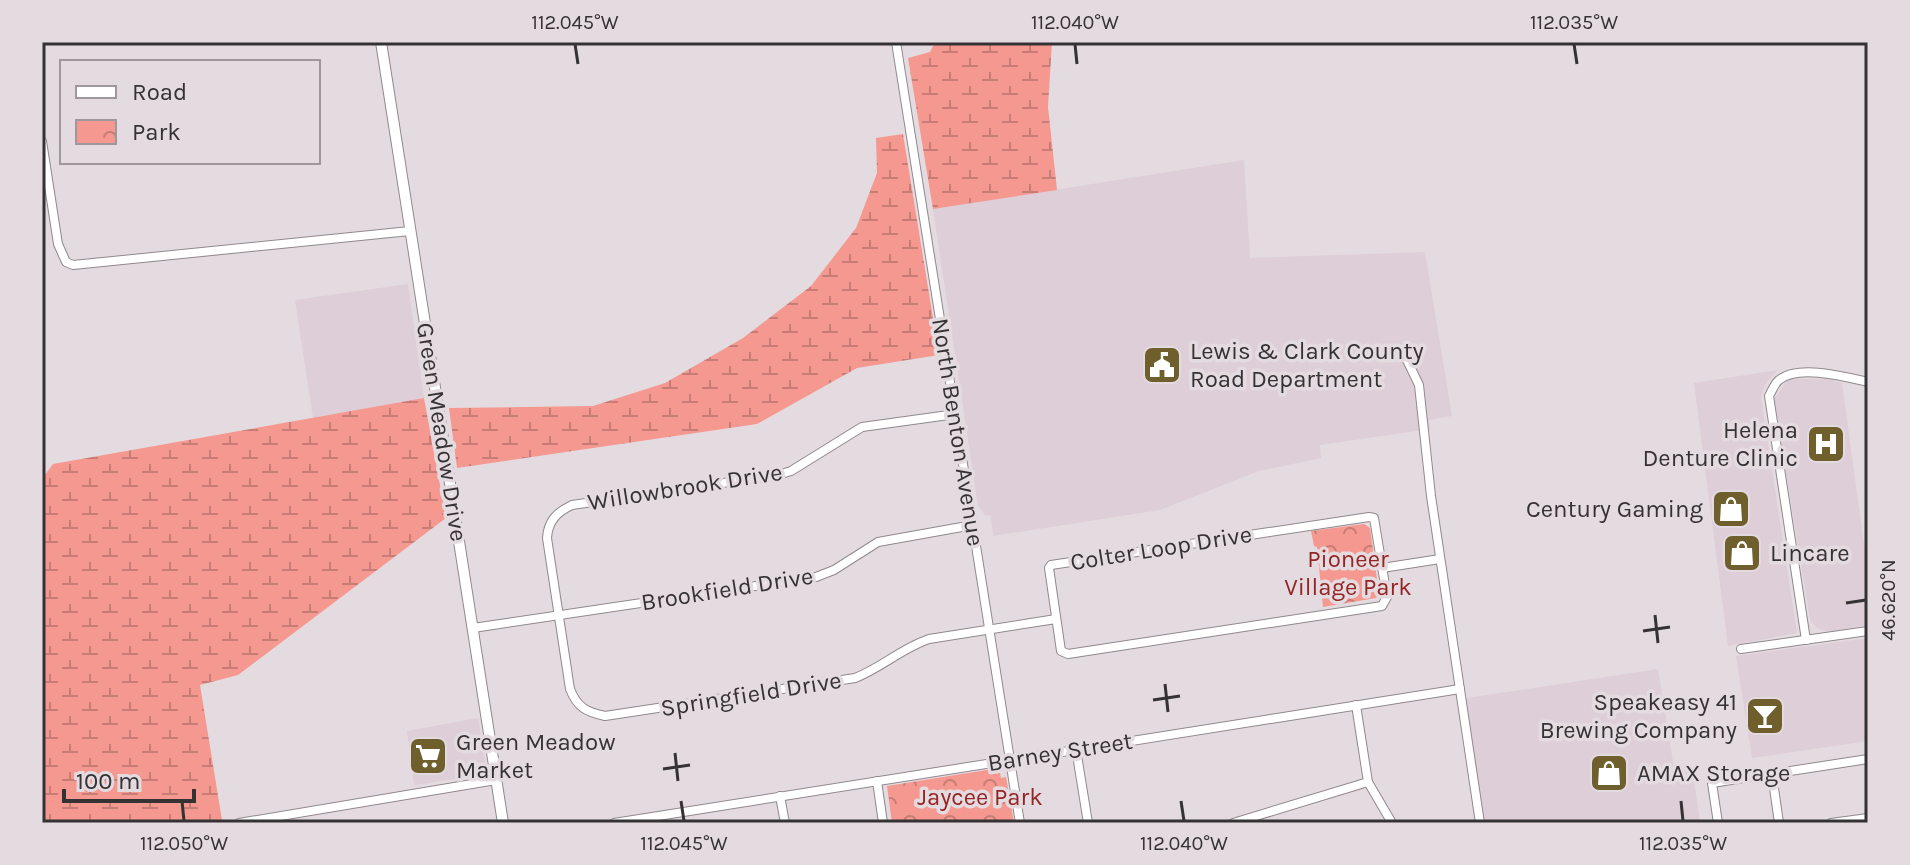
<svg xmlns="http://www.w3.org/2000/svg" width="1910" height="865" font-family="Karla,sans-serif">
<style>
.built{fill:#deced7}
.wetland{fill:url(#wetland-marsh)}
.park{fill:url(#park-crowns)}
.lines{fill:none;stroke-linecap:round;stroke-linejoin:round}
.minor-casing{stroke:#90888c;stroke-width:10}
.major-casing{stroke:#90888c;stroke-width:12}
.minor{stroke:#fff;stroke-width:8}
.major{stroke:#fff;stroke-width:10}
.ticks{fill:none;stroke:#353234;stroke-width:3}
.labels{text-anchor:middle;dominant-baseline:central;stroke-width:7;stroke-linejoin:round;paint-order:stroke}
.poi-label{font-size:24px;fill:#353234;stroke:#e4dbe0;text-anchor:start}
.street-label{font-size:24px;fill:#353234;stroke:#e4dbe0}
.park-label{font-size:24px;fill:#952524;stroke:#e4dbe0}
.neatline{fill:none;stroke:#353234;stroke-width:3}
.ticks-label{font-size:20px;text-anchor:middle;fill:#353234}
</style>
<defs>
<pattern id="wetland-marsh" width="20" height="14" patternUnits="userSpaceOnUse" patternTransform="scale(2)"><rect width="20" height="14" fill="#f5988f"/><path d="M1 5h8M5 5V1M11 12h8M15 12V8" fill="none" stroke="#c77d76"/></pattern>
<pattern id="park-crowns" width="20" height="18" patternUnits="userSpaceOnUse" patternTransform="scale(2)"><rect width="20" height="18" fill="#f5988f"/><path d="M2 6a3 3 0 1 1 6 0M12 15a3 3 0 1 1 6 0" fill="none" stroke="#c77d76"/></pattern>
</defs>
<rect width="100%" height="100%" fill="#e4dbe0"/>
<g class="built">
<polygon points="1244,160 1250,258 1425,252 1452,416 1429,420 1430,429 1320,445 1321,458 1259,471 1160,510 993,536 991,516 985,515 978,506 933,209"/>
<polygon points="408,284 424,398 313,418 295,300"/>
<polygon points="1778,370 1766,383 1761,397 1797,633 1728,646 1694,383"/>
<polygon points="1788,379 1827,379 1842,383 1866,559 1868,559 1868,625 1828,632 1817,628 1810,620 1774,399"/>
<polygon points="1868,638 1868,741 1752,758 1736,656"/>
<polygon points="1658,669 1674,768 1692,766 1700,823 1480,823 1461,699"/>
<polygon points="478,718 486,767 484,775 414,785 407,731"/>
</g>
<g class="wetland">
<polygon points="935,42 1052,42 1048,107 1057,190 933,209 908,58 930,52"/>
<polygon points="903,134 939,355 857,368 757,424 457,468 449,408 593,406 665,383 743,338 811,286 856,228 877,173 876,138"/>
<polygon points="424,398 446,518 238,675 200,685 222,820 201,823 42,823 42,479 53,464"/>
</g>
<g class="park">
<polygon points="1364,524 1370,528 1379,594 1376,598 1323,607 1317,547 1314,546 1311,531"/>
<polygon points="999,768 1001,778 1006,777 1014,823 892,823 887,786"/>
</g>
<g class="lines">
<g class="minor-casing">
<g id="minor">
<polyline points="896,42 1020,823"/>
<polyline points="42,141 58,244 66,262 73,265 410,231"/>
<polyline points="1395,351 1407,360 1419,385 1431,496 1480,823"/>
<path d="M956 414 862 427 791 471 778 475 572 505C557 512 548 521 547 538L570 689C577 707 586 712 605 716L855 678C881 668 902 648 929 639L1056 619"/>
<polygon points="1369,517 1374,518 1387,597 1382,606 1068,654 1061,651 1049,568 1051,565"/>
<polyline points="1382,568 1440,559"/>
<polyline points="473,628 816,577 834,570 878,542 973,525"/>
<path d="M1806 640 1769 396C1772 391 1774 384 1779 380 1798 364 1846 377 1868 382"/>
<polyline points="1741,649 1868,631"/>
<polyline points="1356,705 1368,782 1392,823"/>
<polyline points="1076,749 1088,823"/>
<polyline points="1772,774 1779,823"/>
<polyline points="877,781 883,823"/>
<polyline points="780,796 785,823"/>
<polyline points="239,823 496,780"/>
<polyline points="614,823 1460,689"/>
<polyline points="1233,823 1368,782"/>
<polyline points="1718,823 1712,783 1868,759"/>
<polyline points="1831,823 1868,818"/>
</g>
</g>
<g class="major-casing">
<polyline id="major" points="381,42 503,823"/>
</g>
<use href="#minor" class="minor"/>
<use href="#major" class="major"/>
</g>
<path class="ticks" d="M575 44 578 64M1075 44 1077 64M1574 44 1577 64M1846 603 1866 600M1655 615 1658 643M1643 631 1670 627M1165 684 1168 712M1153 700 1180 696M675 753 678 781M663 769 690 765M182 801 184 821M681 801 684 821M1181 801 1184 821M1681 801 1683 821"/>
<defs>
<g id="civic-square" transform="scale(2)"><rect x="-9" y="-9" width="18" height="18" rx="4" fill="#6e5f2c" stroke="#e4dbe0"/><path d="M-.6-6.5H3V-4.5H.6V-3L4-1V1h2V6H-6V1h2V-1L-.6-3ZM-1.2 2.5V6h2.4V2.5Z" fill="#fff"/></g>
<g id="hospital-square" transform="scale(2)"><rect x="-9" y="-9" width="18" height="18" rx="4" fill="#6e5f2c" stroke="#e4dbe0"/><path d="M-5-5h3v3.5h4V-5h3V5h-3V1.5h-4V5h-3Z" fill="#fff"/></g>
<g id="shop-square" transform="scale(2)"><rect x="-9" y="-9" width="18" height="18" rx="4" fill="#6e5f2c" stroke="#e4dbe0"/><path d="M-5-2.5h2.3a2.7 3.5 0 0 1 5.4 0H5L5.5 6h-11ZM-1.5-2.5h3a1.5 2.3 0 0 0-3 0Z" fill="#fff"/></g>
<g id="bar-square" transform="scale(2)"><rect x="-9" y="-9" width="18" height="18" rx="4" fill="#6e5f2c" stroke="#e4dbe0"/><path d="M-6-5H6L.8 .8V4.5H3.5V6h-7V4.5H-.8V.8Z" fill="#fff"/></g>
<g id="supermarket-square" transform="scale(2)"><rect x="-9" y="-9" width="18" height="18" rx="4" fill="#6e5f2c" stroke="#e4dbe0"/><path d="M-6-5.5h2.5l.6 2H6L4.5 2H-2.5L-4.4-4H-6ZM-1.5 3.2a1.3 1.3 0 1 0 .1 0ZM3 3.2a1.3 1.3 0 1 0 .1 0Z" fill="#fff"/></g>
</defs>
<g fill-rule="evenodd">
<use href="#civic-square" x="1162" y="365"/>
<use href="#hospital-square" x="1826" y="444"/>
<use href="#shop-square" x="1731" y="509"/>
<use href="#shop-square" x="1742" y="553"/>
<use href="#bar-square" x="1765" y="716"/>
<use href="#supermarket-square" x="428" y="756"/>
<use href="#shop-square" x="1609" y="773"/>
</g>
<g class="labels">
<g class="poi-label">
<text x="1190" y="351">Lewis &amp; Clark County<tspan x="1190" dy="28">Road Department</tspan></text>
<text x="1798" y="430" text-anchor="end">Helena<tspan x="1798" dy="28">Denture Clinic</tspan></text>
<text x="1703" y="509" text-anchor="end">Century Gaming</text>
<text x="1770" y="553">Lincare</text>
<text x="1737" y="702" text-anchor="end">Speakeasy 41<tspan x="1737" dy="28">Brewing Company</tspan></text>
<text x="456" y="742">Green Meadow<tspan x="456" dy="28">Market</tspan></text>
<text x="1637" y="773">AMAX Storage</text>
</g>
<g class="street-label">
<text transform="translate(442 432) rotate(81)">Green Meadow Drive</text>
<text transform="translate(958 432) rotate(81)">North Benton Avenue</text>
<text transform="translate(685 487) rotate(-9)">Willowbrook Drive</text>
<text transform="translate(1161 548) rotate(-9)">Colter Loop Drive</text>
<text transform="translate(727 589) rotate(-9)">Brookfield Drive</text>
<text transform="translate(751 694) rotate(-9)">Springfield Drive</text>
<text transform="translate(1060 752) rotate(-9)">Barney Street</text>
</g>
<g class="park-label">
<text x="1348" y="559">Pioneer<tspan x="1348" dy="28">Village Park</tspan></text>
<text x="980" y="797">Jaycee Park</text>
</g>
</g>
<rect width="1910" height="865" fill="none" stroke="#e4dbe0" stroke-width="88"/>
<rect x="60" y="60" width="260" height="104" fill="#e4dbe0" stroke="#9e979b" stroke-width="2"/>
<rect x="76" y="86" width="40" height="12" fill="#ffffff" stroke="#9e979b" stroke-width="2"/>
<text x="132" y="100" font-size="24" fill="#353234">Road</text>
<rect x="76" y="120" width="40" height="24" fill="url(#park-crowns)" stroke="#9e979b" stroke-width="2"/>
<text x="132" y="140" font-size="24" fill="#353234">Park</text>
<path d="M64 789v12h130v-12" fill="none" stroke="#353234" stroke-width="4"/>
<text x="76" y="789" font-size="24" fill="#353234" stroke="#e4dbe0" stroke-width="6" paint-order="stroke">100 m</text>
<rect x="44" y="44" width="1822" height="777" class="neatline"/>
<g class="ticks-label">
<text x="575" y="29">112.045°W</text>
<text x="1075" y="29">112.040°W</text>
<text x="1574" y="29">112.035°W</text>
<text transform="translate(1888 600) rotate(-90)" y="7">46.620°N</text>
<text x="184" y="850">112.050°W</text>
<text x="684" y="850">112.045°W</text>
<text x="1184" y="850">112.040°W</text>
<text x="1683" y="850">112.035°W</text>
</g>
</svg>
